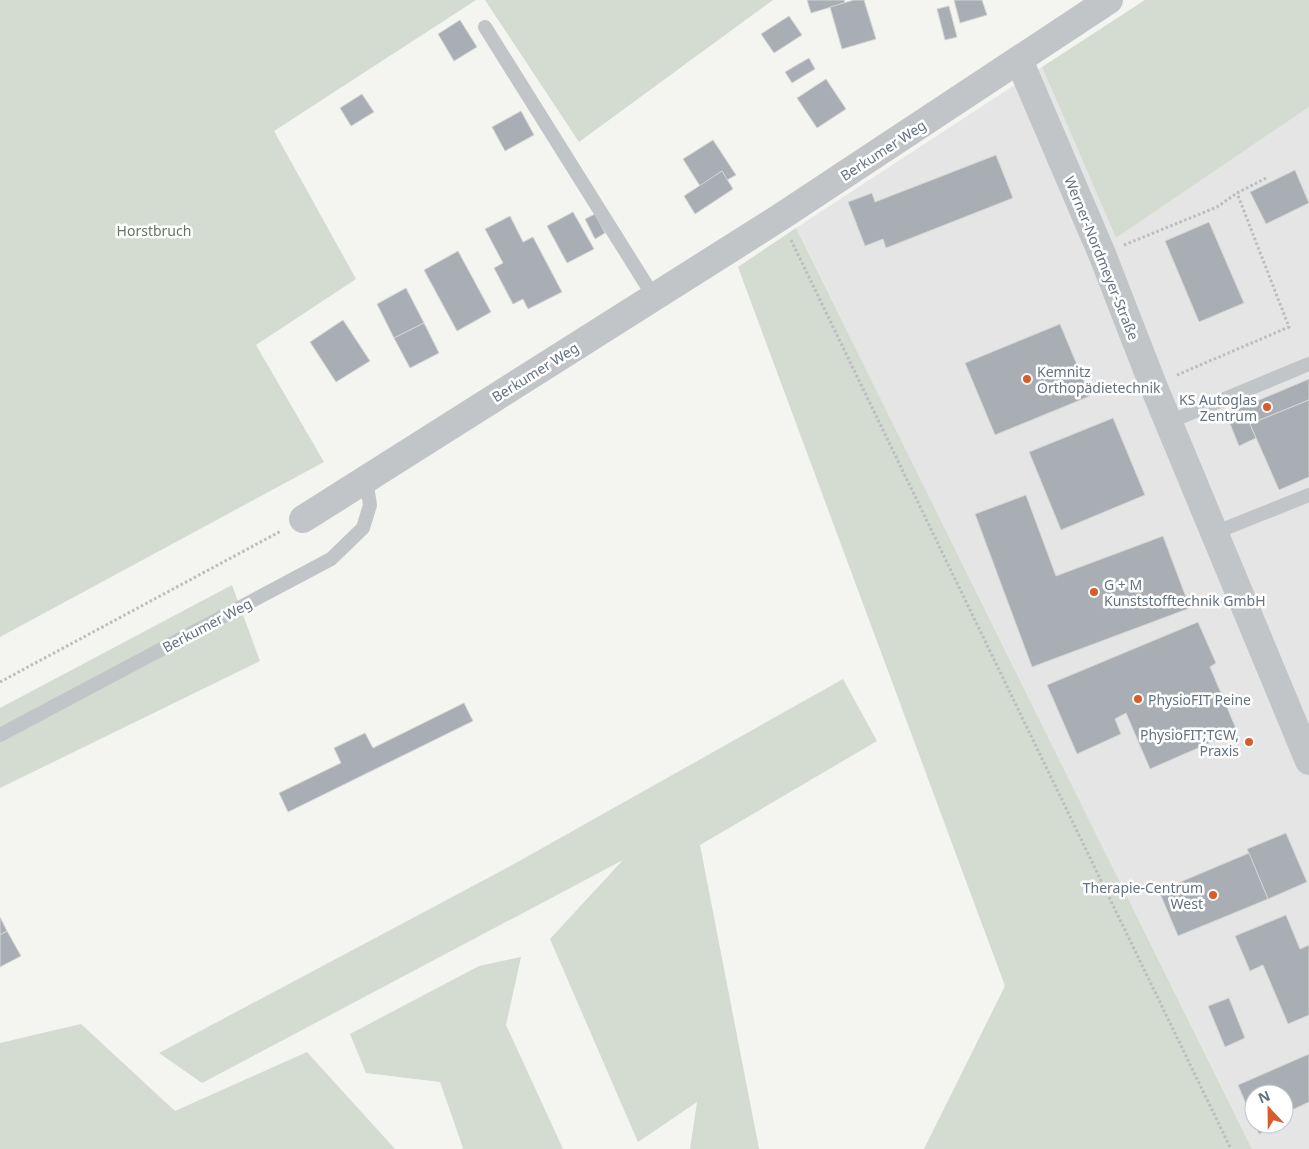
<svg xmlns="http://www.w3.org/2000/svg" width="1309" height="1149" font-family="'Noto Sans',sans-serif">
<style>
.built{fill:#e4e5e4;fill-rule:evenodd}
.green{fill:#d4dbd1}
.building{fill:#a8aeb4;stroke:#d5d5d3}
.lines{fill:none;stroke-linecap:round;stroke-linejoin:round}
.path{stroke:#bbbdbf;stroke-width:3;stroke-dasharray:2.5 2.5;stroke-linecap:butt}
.lane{stroke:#c2c5c8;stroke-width:14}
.street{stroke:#c2c5c8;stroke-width:28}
.poi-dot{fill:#d95c2b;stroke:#fff;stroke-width:2}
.labels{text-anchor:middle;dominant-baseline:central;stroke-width:5;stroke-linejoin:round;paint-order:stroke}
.street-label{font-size:14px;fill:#647280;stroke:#fff}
.park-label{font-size:14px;fill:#667763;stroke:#fff}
.poi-label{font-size:14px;fill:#647280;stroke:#fff;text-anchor:start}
</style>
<rect width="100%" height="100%" fill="#f4f4f0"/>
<path class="built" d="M1042 67 1116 238 1309 107V1149H1252L796 228ZM1254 1094H1284V1124H1254Z"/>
<g class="green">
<polygon points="0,0 476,0 274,131 356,279 256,345 324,462 0,637"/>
<polygon points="485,0 773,0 579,142"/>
<polygon points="1145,0 1309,0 1309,107 1116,238 1042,67"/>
<polygon points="796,228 1252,1149 924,1149 1005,986 738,267"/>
<polygon points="232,585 260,661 0,788 0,708"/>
<polygon points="843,679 877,741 700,845 759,1149 690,1149 697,1102 638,1142 550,939 623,860 202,1083 159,1053 514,864"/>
<polygon points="521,957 506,1025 563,1149 462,1149 463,1148 440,1082 366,1073 350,1034 479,966"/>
<polygon points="81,1024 175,1111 307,1052 395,1149 0,1149 0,1043"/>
</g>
<g class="building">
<polygon points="807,0 844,0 845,3 811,13"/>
<polygon points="854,0 864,0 876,39 842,49 830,7"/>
<polygon points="954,0 982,0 987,15 960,23"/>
<polygon points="949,6 957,37 945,40 937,9"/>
<polygon points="789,16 802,35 774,53 761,34"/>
<polygon points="460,20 477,47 454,61 438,34"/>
<polygon points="809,58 815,69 792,83 785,72"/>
<polygon points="826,79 846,109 817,128 797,98"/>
<polygon points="362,94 374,112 351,126 340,108"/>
<polygon points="521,111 534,135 505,151 492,127"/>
<polygon points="713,140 736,175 727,180 722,171 700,186 683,159"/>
<polygon points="996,155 1013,198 886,248 883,239 865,246 848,202 872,193 875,202"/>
<polygon points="1295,170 1309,203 1266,224 1250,192"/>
<polygon points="722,171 733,189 695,214 684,196"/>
<polygon points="573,212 594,249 567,263 547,226"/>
<polygon points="595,214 605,233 595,239 585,219"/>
<polygon points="510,216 523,242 533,237 562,292 528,309 523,299 513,304 494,268 503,263 485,229"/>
<polygon points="1209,222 1244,303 1199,322 1165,241"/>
<polygon points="458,251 491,312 457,331 424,270"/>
<polygon points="406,288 424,323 394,338 377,304"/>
<polygon points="343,320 370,361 336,382 310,342"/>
<polygon points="424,323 439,353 410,368 394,338"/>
<polygon points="1060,324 1090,396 995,435 965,363"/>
<polygon points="1309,379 1309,400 1250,424 1256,438 1239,446 1226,414"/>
<polygon points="1309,400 1309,477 1279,490 1250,424"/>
<polygon points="1113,418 1145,495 1061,530 1029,452"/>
<polygon points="1026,495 1056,576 1163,536 1190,608 1032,667 975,514"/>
<polygon points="1198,622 1216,663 1210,667 1237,731 1150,769 1126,713 1115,719 1121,734 1077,754 1047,685"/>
<polygon points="464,703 473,721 288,812 279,793 341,763 334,748 365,733 373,748"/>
<polygon points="1286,833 1307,882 1268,899 1247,849"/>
<polygon points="1249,853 1268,899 1178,936 1159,891"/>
<polygon points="1286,915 1300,949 1309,945 1309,1015 1288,1024 1263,965 1250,971 1235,936"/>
<polygon points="0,917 7,931 0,935"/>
<polygon points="7,931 21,956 0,967 0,935"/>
<polygon points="1229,998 1245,1038 1225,1047 1208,1006"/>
<polygon points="1309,1054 1309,1102 1288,1112 1291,1120 1284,1123 1284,1094 1254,1094 1254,1123 1238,1085"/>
<polygon points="1254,1124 1282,1124 1259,1134"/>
</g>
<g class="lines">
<g class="path">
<polyline points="791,240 1231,1149"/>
<polyline points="1124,245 1217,207 1237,193 1268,177"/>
<polyline points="1177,375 1289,327 1237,193"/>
<polyline points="0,682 281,531"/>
</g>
<g class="lane">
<polyline points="485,27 654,297"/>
<polyline points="1169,422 1309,364"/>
<polyline points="1214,533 1309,495"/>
<polyline points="0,735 331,559 363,528 370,505 366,479"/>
</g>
<g class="street">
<polyline points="1019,60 1102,254 1153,385 1309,761"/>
<polyline points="303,519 779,218 1109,0"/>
</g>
</g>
<g class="poi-dot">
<circle cx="1027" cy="379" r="5"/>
<circle cx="1267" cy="407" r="5"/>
<circle cx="1094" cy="592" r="5"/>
<circle cx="1138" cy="699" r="5"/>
<circle cx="1249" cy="742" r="5"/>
<circle cx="1213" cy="895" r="5"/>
</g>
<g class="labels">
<g class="street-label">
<text transform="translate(883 150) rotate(-33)">Berkumer Weg</text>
<text transform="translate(1102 258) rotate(68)">Werner-Nordmeyer-Straße</text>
<text transform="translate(535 372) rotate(-32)">Berkumer Weg</text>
<text transform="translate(207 625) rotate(-28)">Berkumer Weg</text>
</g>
<g class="park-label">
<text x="154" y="230">Horstbruch</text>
</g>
<g class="poi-label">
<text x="1037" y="371">Kemnitz<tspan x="1037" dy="16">Orthopädietechnik</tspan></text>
<text x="1257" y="399" text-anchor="end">KS Autoglas<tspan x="1257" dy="16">Zentrum</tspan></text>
<text x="1104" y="584">G + M<tspan x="1104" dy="16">Kunststofftechnik GmbH</tspan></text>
<text x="1148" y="699">PhysioFIT Peine</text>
<text x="1239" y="734" text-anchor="end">PhysioFIT;TCW,<tspan x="1239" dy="16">Praxis</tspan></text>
<text x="1203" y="887" text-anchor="end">Therapie-Centrum<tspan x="1203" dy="16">West</tspan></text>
</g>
</g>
<g transform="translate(1269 1109) rotate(338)"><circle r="24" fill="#ffffff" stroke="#c1c7cc"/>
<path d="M0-4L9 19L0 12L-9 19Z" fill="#d95c2b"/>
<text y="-8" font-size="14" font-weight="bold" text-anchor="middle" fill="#647280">N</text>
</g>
</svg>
